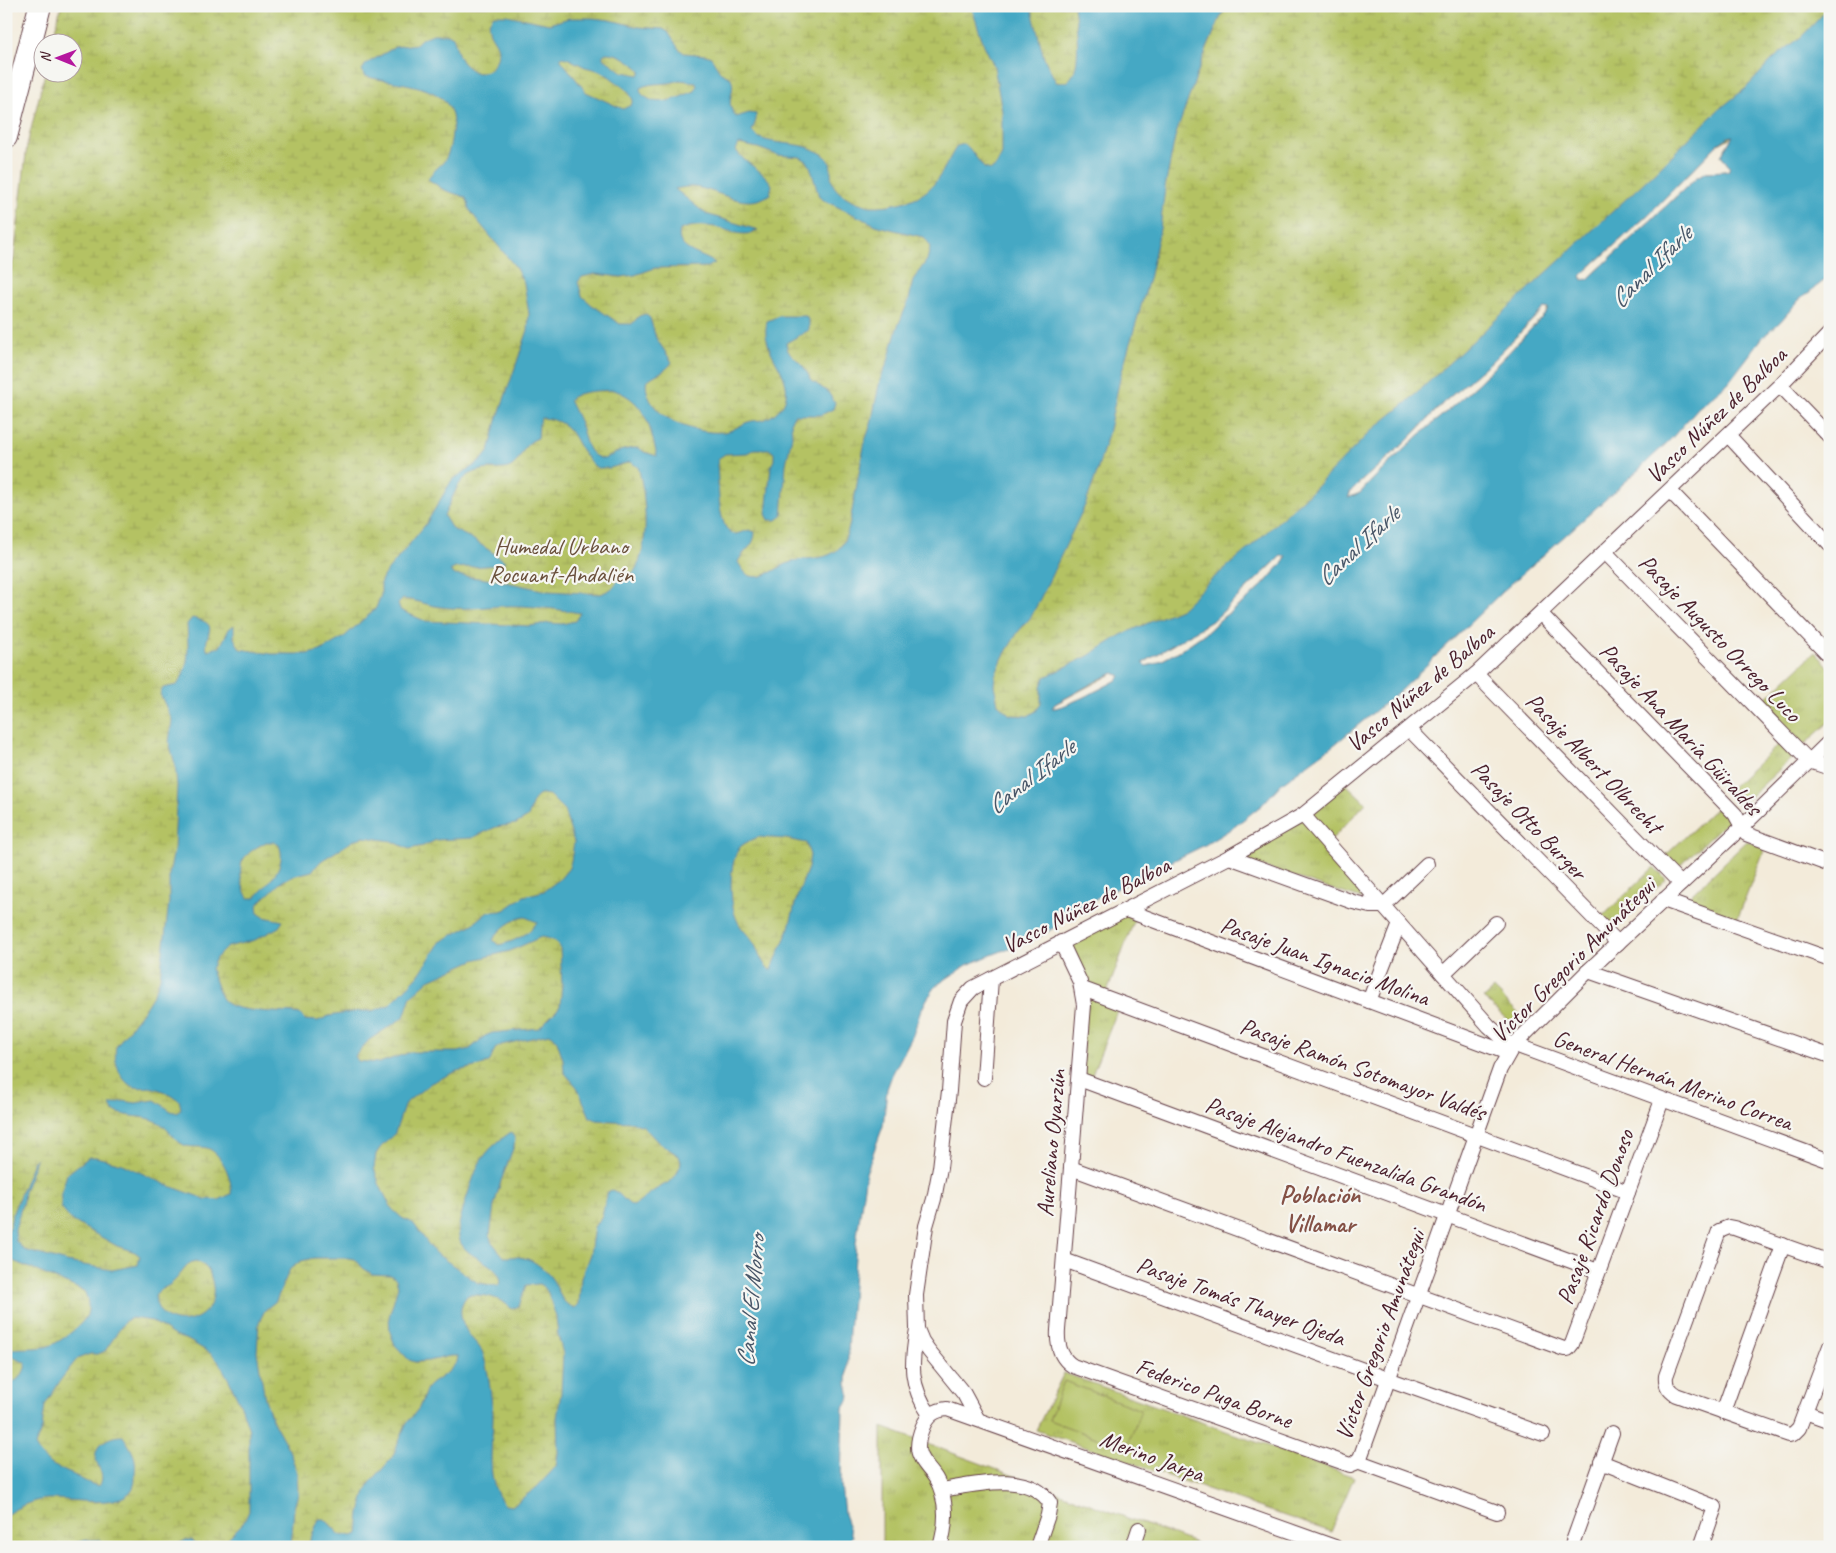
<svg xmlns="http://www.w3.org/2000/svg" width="1836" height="1553" font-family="Caveat,sans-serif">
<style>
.grass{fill:url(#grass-tufts);stroke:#7f7048}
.wetland{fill:url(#wetland-marsh);stroke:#7f7048;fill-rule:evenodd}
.pitch{fill:#b4c264;stroke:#7f7048}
.water{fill:#45a8c4;stroke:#486478;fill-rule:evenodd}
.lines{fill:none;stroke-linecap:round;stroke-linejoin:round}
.minor-casing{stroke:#633e45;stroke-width:16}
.trunk-casing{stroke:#633e45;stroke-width:24}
.minor{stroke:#fff;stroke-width:14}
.trunk{stroke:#fff;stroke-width:22}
.labels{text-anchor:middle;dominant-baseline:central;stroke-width:4.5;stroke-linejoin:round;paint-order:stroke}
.street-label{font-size:24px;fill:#4a1f2b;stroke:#f6f6f2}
.park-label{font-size:24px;fill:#6a503c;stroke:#f6f6f2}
.water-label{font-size:25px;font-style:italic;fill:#485668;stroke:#f6f6f2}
.neighbourhood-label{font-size:25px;font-weight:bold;fill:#845146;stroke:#f6f6f2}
</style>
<defs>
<pattern id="grass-tufts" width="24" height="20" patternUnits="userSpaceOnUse" patternTransform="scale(1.25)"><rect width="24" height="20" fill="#b4c264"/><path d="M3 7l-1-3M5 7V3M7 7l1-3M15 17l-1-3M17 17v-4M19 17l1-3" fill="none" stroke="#9ca657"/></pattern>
<pattern id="wetland-marsh" width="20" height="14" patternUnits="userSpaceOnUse" patternTransform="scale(1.25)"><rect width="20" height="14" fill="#b4c264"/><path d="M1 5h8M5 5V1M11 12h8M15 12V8" fill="none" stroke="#9ca657"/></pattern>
</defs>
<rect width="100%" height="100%" fill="#f6f6f2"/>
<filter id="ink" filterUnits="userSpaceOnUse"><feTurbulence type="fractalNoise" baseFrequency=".02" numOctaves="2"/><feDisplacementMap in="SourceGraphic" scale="10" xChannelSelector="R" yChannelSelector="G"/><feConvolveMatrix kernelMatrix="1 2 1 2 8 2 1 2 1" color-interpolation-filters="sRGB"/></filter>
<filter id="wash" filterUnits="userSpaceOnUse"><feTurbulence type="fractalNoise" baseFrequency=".0096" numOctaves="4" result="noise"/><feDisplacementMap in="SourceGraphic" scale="20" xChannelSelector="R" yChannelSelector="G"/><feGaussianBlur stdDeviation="1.12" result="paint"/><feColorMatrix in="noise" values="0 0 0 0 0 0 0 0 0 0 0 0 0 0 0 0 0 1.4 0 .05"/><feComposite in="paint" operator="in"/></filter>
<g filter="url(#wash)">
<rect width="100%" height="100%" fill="#f3ebda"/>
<g class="grass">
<polygon points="1815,652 1830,668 1830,721 1804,745 1763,701"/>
<polygon points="1781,742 1794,756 1740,806 1727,792"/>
<polygon points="1345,783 1366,803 1329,842 1305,815"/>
<polygon points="1719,805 1731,818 1678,867 1666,855"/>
<polygon points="1302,817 1380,905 1233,857"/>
<polygon points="1747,841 1765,848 1737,920 1684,902"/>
<polygon points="1654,867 1666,879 1613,929 1602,917"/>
<polygon points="1126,912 1136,916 1106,995 1084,987 1063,943"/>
<polygon points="1494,989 1521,1016 1512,1022 1504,1017 1484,998"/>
<polygon points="1086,992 1119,1006 1090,1080 1081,1077"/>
<polygon points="1064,1373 1354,1477 1331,1532 1036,1430"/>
<polygon points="882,1427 1206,1547 882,1547"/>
</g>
<g class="wetland">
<polygon points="61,6 1183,6 845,812 577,1547 6,1547 6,288 14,258 27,145 45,73 72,72 72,42 52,42"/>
<path d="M1227 6H1830V160L1229 619 901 833 1201 63 1219 20ZM1733 136 1721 156 1730 167 1728 171 1706 172 1697 177 1588 279 1583 280 1581 276 1586 271 1649 214 1717 145ZM1544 308H1548L1546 313C1516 345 1486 377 1453 406 1421 433 1389 462 1360 493L1348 498 1351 491 1358 484 1407 441 1444 402 1493 360ZM1281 556H1285V560L1263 585 1248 599 1222 618 1208 631 1181 650 1155 664 1146 666 1143 663 1215 619ZM1114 673 1120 676 1117 680C1106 686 1061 710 1052 708L1055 704Z"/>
</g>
<polygon class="pitch" points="1064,1381 1141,1410 1126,1449 1049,1420"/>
<g class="water">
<path d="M971 6H1031L1044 58 1056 82C1087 90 1076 23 1074 6H1227L1219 20 1201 63 1175 137 1165 188 1160 229 1149 279 1121 374 1108 434 1096 475 1086 503 1045 589 1031 617 1018 632 1003 657 995 676 994 685 998 704 1010 715 1028 716 1036 711 1041 704V686L1045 677 1088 656 1121 635 1182 608 1210 581 1248 549 1313 490 1371 431 1407 402 1654 173 1717 111 1746 88 1774 58 1801 37 1830 7V274L1825 280 1799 300 1780 322 1763 337 1728 383 1698 408 1671 439 1633 475 1503 591 1402 689 1334 745 1282 783 1262 805 1234 827 1205 845 1098 898 1066 920 1039 937 994 954 967 965 937 985 927 999 920 1013 913 1035 892 1075 887 1089 883 1126 866 1173 856 1243 852 1300 849 1331 847 1384 850 1397 843 1409 841 1484 844 1514 852 1536 846 1547H307L319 1519H325L339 1534 353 1536 358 1534 360 1513 365 1494 370 1483 392 1458 406 1424 419 1408 427 1388 431 1384 448 1372 457 1362 458 1356H450L428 1361 415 1362 409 1360 395 1345 390 1332 389 1317 398 1286 396 1279 391 1275 372 1274 363 1268 355 1259 348 1258H314L301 1261 290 1269 276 1301 265 1310 259 1322 257 1352 265 1399 272 1419 289 1450 297 1472 298 1494 294 1508 291 1547H224L226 1540 244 1522 249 1511V1430L241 1406 230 1382 219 1362 210 1353 188 1340 175 1336 152 1321 132 1318 125 1321 105 1351 98 1354H90L77 1359 62 1378 45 1405 42 1428 35 1446C43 1462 54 1466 69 1473 82 1478 85 1483 99 1486 106 1476 98 1469 96 1459 93 1444 111 1435 123 1436 128 1444 134 1452 135 1461 136 1466 135 1471 135 1476 138 1514 71 1498 49 1499 34 1499 18 1507 6 1515V1386C17 1381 25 1375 26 1363L8 1355 6 1353V1350C19 1347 32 1349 45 1347 57 1345 80 1327 86 1317 90 1310 88 1298 84 1291L6 1258V1236L10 1226 12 1215 33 1162 37 1157 24 1192 23 1201 15 1230 16 1241 24 1250 67 1262 112 1270 138 1265 140 1256 135 1252 117 1246 83 1227 70 1219 61 1208V1193L67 1174 89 1157H96L122 1164 167 1185 205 1199 219 1200 231 1194C233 1180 222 1153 207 1148 200 1146 191 1148 184 1145 173 1140 169 1128 158 1122 145 1115 128 1118 113 1111L110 1105 123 1101 136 1103 155 1100 171 1111 178 1113 181 1108 179 1100C172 1096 163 1090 154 1088 148 1086 141 1089 135 1087 120 1083 113 1060 116 1047 130 1025 153 1004 160 978L169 902V875L174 850 177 786 175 764 169 742 172 720 160 694 163 688 177 685C191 666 188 646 187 624L192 618C223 624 203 633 207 650L220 647 229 629 234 625V638L240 649 272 654H307L320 651 344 637 376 608 381 595V581L384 575 426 524 452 480 481 461 489 451 498 417 528 330 529 314 524 283 514 265 477 220 469 209 468 202 465 197 444 190 428 179C433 169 443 166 447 156 450 149 451 141 452 133 461 81 397 86 365 76L362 70 366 64 395 47 416 44 421 39 433 34H448L453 37C457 46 457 58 465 65 469 68 473 72 478 73 491 73 499 61 498 50 497 41 490 37 489 29 487 23 490 20 494 15H507L549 24 569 18H593L610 20 639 27 663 29 668 32 679 49 684 53 706 55 711 57 721 73 731 78C737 94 723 100 736 117L749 113 756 114V120L752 131C760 146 796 141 812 149 816 151 822 153 825 156 836 164 826 179 837 190 843 197 862 205 871 206 888 207 916 201 928 190 941 179 948 159 957 146L964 144 969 148 984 168 991 170 996 166 1002 154V111L994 66 984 45ZM606 53C620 53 631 61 641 71L639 75 623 72 603 58V55ZM561 57 567 58 585 67 601 71 610 77 628 91 633 100 631 105 623 109 586 92 561 60ZM679 80 696 82 697 87 695 91C676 98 657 110 641 93L640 88C652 81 667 86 679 80ZM1733 136 1721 156 1730 167 1728 171 1706 172 1697 177 1588 279 1583 280 1581 276 1586 271 1649 214 1717 145 1728 137ZM739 144 758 148 777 155 800 157 807 161 810 166 819 197 825 201 878 226 923 237 928 242 930 248 927 260 913 280 909 300 897 328 888 361 880 380 871 424 865 441 849 527C846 536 844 545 836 551 820 562 807 556 791 562 779 566 764 580 751 576 745 575 741 567 738 562 743 550 755 547 755 532L749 530 736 534 730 533C717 520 719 484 717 465L719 458 725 454 747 453 755 449H769L774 453V460L771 466 766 514 769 520H777L782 516 786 464 792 436 791 421 794 415H821L833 409 835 403 828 392 812 381 803 366 788 351 786 343 809 330V322L806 316H779L767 321C766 327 765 334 767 340 771 360 792 378 785 400 783 408 771 418 763 420 758 421 753 420 748 422 740 425 733 431 724 432 695 435 645 418 646 382 654 373 666 373 672 362L656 338 650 318 645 314 639 316 632 324H620L592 305 582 296 578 282 582 277 595 274 621 277 635 275 655 268 707 267 715 263C703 254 674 251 680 230 692 225 703 225 715 227 730 230 743 239 758 230L706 214 675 189C681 188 688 186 694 187 720 190 746 212 770 194L772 185C763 169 744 164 736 150ZM1544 308 1549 309 1546 313C1516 345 1486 377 1453 406 1421 433 1389 462 1360 493L1348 498 1351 491 1358 484 1407 441 1444 402 1493 360ZM614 390C646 401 650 427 657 456L644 452 639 448H632L620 451 604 459C585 455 587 442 581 426 578 417 573 409 569 400 577 390 601 391 614 390ZM541 418C579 420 571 447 597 468H610L630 462 638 467C646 495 651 549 633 573L620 577 613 588 601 594 547 591 501 581 455 575 450 571 455 568 500 565 505 561 471 538 452 529 444 516C456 492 457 472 489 469 497 469 507 470 512 466 524 457 520 445 538 438L539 424ZM1281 556H1286L1285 560 1263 585 1248 599 1222 618 1208 631 1181 650 1155 664 1146 666 1143 663 1215 619ZM403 599C417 600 429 606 441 607 462 610 482 607 503 606 529 605 555 609 580 613L575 621 562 624 549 623 530 626 425 621 400 610 398 604ZM1114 673 1120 676 1117 680C1106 686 1061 710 1052 708L1055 704 1100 679ZM542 794 549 795 564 810 574 842 571 861 569 868 560 879 544 891 524 896 506 909 501 911 488 912 473 924 440 942 418 976 389 1005 372 1011H359L329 1016 318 1021 305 1020 300 1014 294 1013C280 1012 234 1012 225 1002 218 993 214 979 211 969L216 958 227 947 255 940 279 927 283 921 264 917 258 913 257 906 261 901 281 882 292 876 312 871 321 861 356 839 364 837 392 841 409 849 423 846 436 840 472 838 496 827 516 824 528 817C532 807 531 799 542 794ZM758 837 786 839 806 843 810 855 808 868 797 897 788 931 771 971C761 964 759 951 753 942 748 934 740 928 737 920 729 904 728 860 741 846 746 842 752 840 758 837ZM266 842H274L279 845C288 866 268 883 255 898H248C242 888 236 865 246 856 251 850 259 846 266 842ZM525 917 537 922C530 934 512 943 498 945L493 940C499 929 512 919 525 917ZM541 937C549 938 555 940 560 947L562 985 560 1006 556 1011 539 1028 492 1033 485 1036 470 1049 458 1052H411L379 1063 358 1061 355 1056 369 1040 404 1017 411 996 429 980 474 960 510 951ZM549 1034 553 1036 557 1041 563 1059 564 1072 577 1087 590 1117 596 1120 631 1122 643 1126 657 1141 679 1156 681 1162C675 1184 668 1181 652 1192 645 1196 641 1203 633 1206 624 1202 621 1193 612 1190L607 1192 602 1216 594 1227 590 1254 581 1278 579 1304 575 1308C561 1304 560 1293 554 1282 548 1272 535 1260 524 1258 518 1256 510 1257 504 1257L491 1241 490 1235 494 1206 501 1181 514 1146 515 1139 511 1132C498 1141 487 1150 479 1164 474 1174 460 1216 459 1226 458 1232 459 1241 462 1245 472 1260 495 1261 501 1280L498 1286 478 1283 434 1252 414 1224 402 1218 392 1209 380 1186 374 1168 376 1154 380 1148 395 1133 404 1106 408 1101 431 1083 457 1071 484 1065 490 1061 495 1049 501 1045ZM195 1261C203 1263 209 1269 211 1277 227 1325 157 1339 155 1295 160 1288 166 1288 172 1283 181 1276 183 1264 195 1261ZM539 1284 545 1288 548 1293 556 1317 558 1335 563 1354 561 1393 557 1418 558 1453 556 1466 551 1472 537 1487 512 1506 505 1505C484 1482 493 1444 493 1416 492 1402 490 1388 488 1374 486 1366 485 1358 482 1351 478 1344 472 1340 468 1333 460 1321 457 1306 468 1295 484 1294 500 1297 512 1309L519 1306 526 1285Z"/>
<polygon points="86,1540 100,1540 108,1547 61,1547"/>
<polygon points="186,1540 192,1540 199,1547 173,1547"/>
<polygon points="134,1541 141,1541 155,1547 127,1547"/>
</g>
</g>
<g filter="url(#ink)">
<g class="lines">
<g class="minor-casing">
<g id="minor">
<polyline points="1780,385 1830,437"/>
<polyline points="1728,435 1830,545"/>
<polyline points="1670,491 1830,657"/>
<polyline points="1605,552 1809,761 1830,768"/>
<polyline points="1541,614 1735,814 1746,834 1830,865"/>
<polyline points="1476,674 1681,884"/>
<polyline points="1409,729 1618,943"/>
<polyline points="1303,815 1489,1026 1507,1042 1830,1161"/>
<polyline points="1229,857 1353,902 1370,906 1383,906 1427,864"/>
<polyline points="1663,900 1830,959"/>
<polyline points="1126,910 1508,1053"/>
<path d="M1061 942 1080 982 1084 1005 1058 1330C1057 1345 1060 1358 1073 1366L1350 1465 1355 1463 1360 1458 1500 1069 1513 1046 1588 971 1742 827 1830 741"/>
<polyline points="1588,971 1830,1056"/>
<polyline points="1443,974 1496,923"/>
<polyline points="1083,989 1628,1192"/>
<polyline points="1369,1001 1399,924"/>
<polyline points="984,1078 991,979"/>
<polyline points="1079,1079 1598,1271"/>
<polyline points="1071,1168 1564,1349 1568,1349 1572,1344 1662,1100"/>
<polyline points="1064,1260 1388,1379 1543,1434"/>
<path d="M1830 1262 1734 1228 1729 1227 1719 1231 1666 1376C1665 1385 1668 1390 1676 1395L1789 1435 1793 1434 1799 1428 1830 1346"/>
<path d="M917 1329C911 1364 909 1385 930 1415"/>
<polyline points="1723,1412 1783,1245"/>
<polyline points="1805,1412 1830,1421"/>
<polyline points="977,1418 964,1394 929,1351 922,1341 917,1329 916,1295 926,1226 934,1199 940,1168 949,1091 954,1021 961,1001 973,988 1229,857 1303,815 1476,674 1780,385 1830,333"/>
<polyline points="1357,1461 1497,1512"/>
<polyline points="1601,1462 1715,1507 1701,1547"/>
<path d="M942 1490C973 1485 1029 1470 1050 1503L1048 1515 1037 1547"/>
<path d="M940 1547C945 1530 947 1510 942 1493 934 1462 907 1465 923 1426 928 1415 935 1410 947 1409L1335 1547"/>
<polyline points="1133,1547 1139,1529"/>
<polyline points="1571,1547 1612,1433"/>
</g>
</g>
<g class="trunk-casing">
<polyline id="trunk" points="6,137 40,6"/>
</g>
<use href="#minor" class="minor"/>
<use href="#trunk" class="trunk"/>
</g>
</g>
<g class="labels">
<g class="street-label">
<text transform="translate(1716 415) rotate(-44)">Vasco Núñez de Balboa</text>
<text transform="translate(1720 638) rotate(46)">Pasaje Augusto Orrego Luco</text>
<text transform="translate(1420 688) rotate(-40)">Vasco Núñez de Balboa</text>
<text transform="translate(1681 729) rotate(47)">Pasaje Ana María Güiraldes</text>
<text transform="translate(1594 763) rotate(46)">Pasaje Albert Olbrecht</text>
<text transform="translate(1529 820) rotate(46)">Pasaje Otto Burger</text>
<text transform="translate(1086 905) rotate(-27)">Vasco Núñez de Balboa</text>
<text transform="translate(1573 960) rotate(-45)">Víctor Gregorio Amunátegui</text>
<text transform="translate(1325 961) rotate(20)">Pasaje Juan Ignacio Molina</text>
<text transform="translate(1363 1069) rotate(20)">Pasaje Ramón Sotomayor Valdés</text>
<text transform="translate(1673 1080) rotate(20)">General Hernán Merino Correa</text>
<text transform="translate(1051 1143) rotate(-85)">Aureliano Oyarzún</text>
<text transform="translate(1346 1154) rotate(20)">Pasaje Alejandro Fuenzalida Grandón</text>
<text transform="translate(1595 1217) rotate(-70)">Pasaje Ricardo Donoso</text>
<text transform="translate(1241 1301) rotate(20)">Pasaje Tomás Thayer Ojeda</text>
<text transform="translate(1380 1335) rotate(-70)">Víctor Gregorio Amunátegui</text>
<text transform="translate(1214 1393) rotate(20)">Federico Puga Borne</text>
<text transform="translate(1152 1456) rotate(20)">Merino Jarpa</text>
</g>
<g class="park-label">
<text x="561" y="546">Humedal Urbano<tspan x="561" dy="28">Rocuant-Andalién</tspan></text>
</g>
<g class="water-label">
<text transform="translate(1651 267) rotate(-45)">Canal Ifarle</text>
<text transform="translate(1358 546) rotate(-43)">Canal Ifarle</text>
<text transform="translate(1031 777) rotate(-38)">Canal Ifarle</text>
<text transform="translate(751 1301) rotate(-85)">Canal El Morro</text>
</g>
<g class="neighbourhood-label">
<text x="1320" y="1195">Población<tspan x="1320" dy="29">Villamar</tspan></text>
</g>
</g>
<rect width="1836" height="1553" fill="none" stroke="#f6f6f2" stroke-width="25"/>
<g transform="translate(58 58) rotate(271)"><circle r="24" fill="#f6f6f2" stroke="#b1a0a2"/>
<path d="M0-4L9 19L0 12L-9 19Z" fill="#b5179e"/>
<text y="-8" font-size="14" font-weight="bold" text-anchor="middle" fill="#4a1f2b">N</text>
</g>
</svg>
